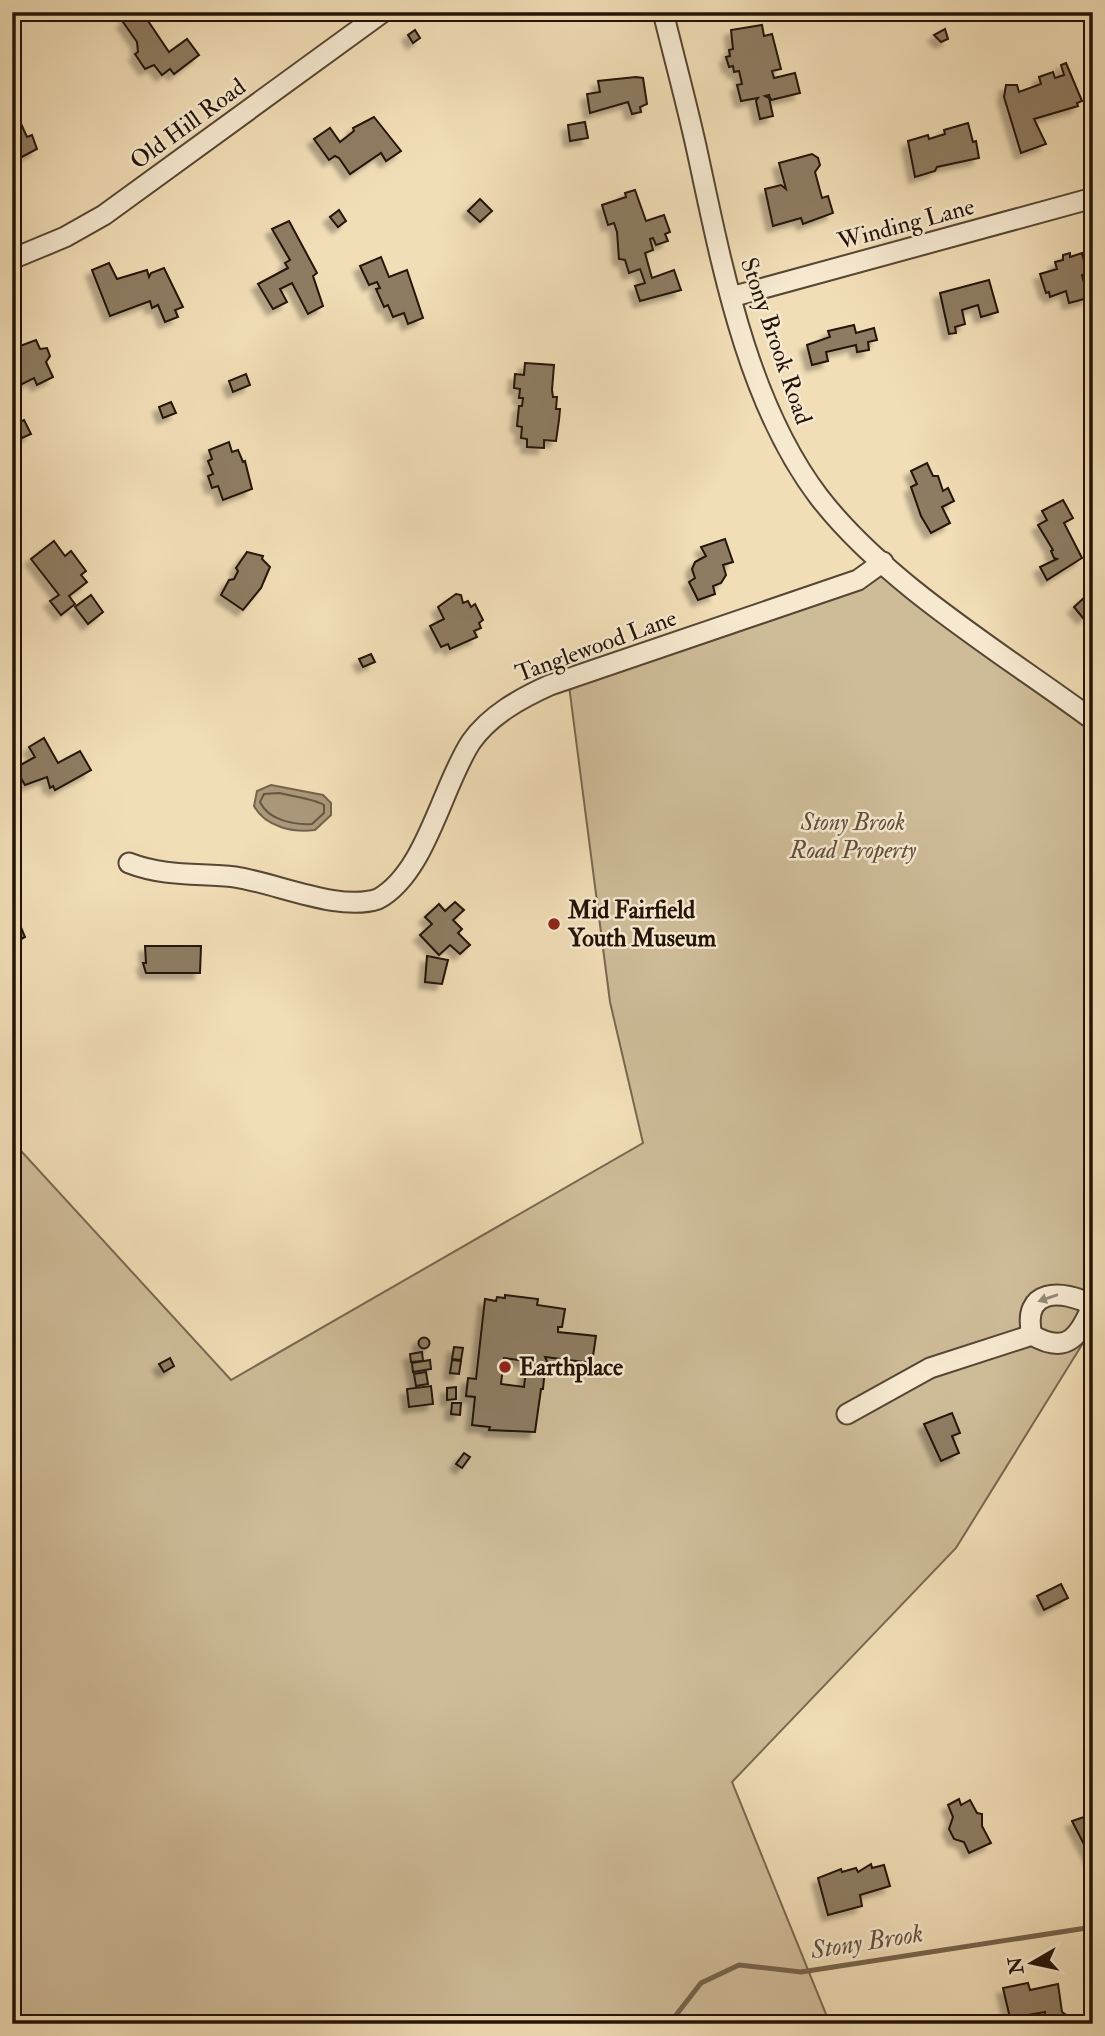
<svg xmlns="http://www.w3.org/2000/svg" width="1105" height="2036" font-family="'IM FELL Double Pica',serif">
<style>
.green{fill:#cebb98;stroke:#786750;stroke-width:2}
.water{fill:#ab987a;stroke:#75634c;stroke-width:2}
.lines{fill:none;stroke-linecap:round;stroke-linejoin:round}
.shore{stroke:#675640;stroke-width:2}
.stream{stroke:#75634c;stroke-width:5}
.building{fill:#8e7c62;stroke:#231307;stroke-width:2;fill-rule:evenodd;filter:url(#shadow)}
.minor-casing{stroke:#564633;stroke-width:23}
.minor{stroke:#f6e9d0;stroke-width:19}
.oneway{fill:#978976}
.poi-dot{fill:#8f2418;stroke:#f6e9d0;stroke-width:2.5}
.labels{text-anchor:middle;dominant-baseline:central;stroke-width:5;stroke-linejoin:round;paint-order:stroke}
.street-label{font-size:24px;fill:#231307;stroke:#f6e9d0}
.park-label{font-size:24px;font-style:italic;fill:#5f4e3a;stroke:#f6e9d0}
.poi-label{font-size:24px;font-weight:bold;fill:#231307;stroke:#f6e9d0;text-anchor:start}
.water-label{font-size:26px;font-style:italic;fill:#604f3b;stroke:#f6e9d0}
</style>
<defs>
<filter id="shadow"><feDropShadow dx="-6" dy="6" stdDeviation="2" flood-color="#0004"/></filter>
</defs>
<rect width="100%" height="100%" fill="#f1ddb6"/>
<filter id="stains"><feTurbulence type="fractalNoise" baseFrequency=".00286" numOctaves="4"/><feColorMatrix values="0 0 0 0 .2 0 0 0 0 .09 0 0 0 0 .02 0 0 0 .5 -.17"/></filter>
<radialGradient id="worn" r=".72"><stop offset=".6" stop-color="#630" stop-opacity="0"/><stop offset="1" stop-color="#630" stop-opacity=".3"/></radialGradient>
<polygon class="green" points="886,568 1093,721 1093,1327 956,1548 732,1782 830,2024 12,2024 12,1141 231,1380 643,1143 610,1002 568,678"/>
<path class="water" d="M271 785 323 795 331 803V815L315 830C294 833 265 827 254 806L257 791Z"/>
<g class="lines">
<path class="shore" d="M279 793C289 795 318 800 324 805V813L312 824C294 825 268 820 260 802L264 794Z"/>
<polyline class="stream" points="669,2024 701,1983 739,1965 801,1972 1093,1927"/>
</g>
<g class="building">
<polygon points="124,12 142,12 169,52 187,39 199,55 174,74 170,69 162,75 154,65 145,69 135,54 138,52 137,42 123,22 128,18"/>
<polygon points="762,25 764,36 772,34 781,69 772,71 774,78 795,73 800,93 771,100 769,95 765,96 769,98 773,116 760,119 756,101 758,98 741,101 737,85 742,84 739,71 734,72 733,66 729,67 726,57 730,56 729,50 733,49 731,30"/>
<polygon points="945,29 948,39 941,42 934,35"/>
<polygon points="415,30 420,38 413,43 408,35"/>
<polygon points="1066,63 1082,101 1077,103 1078,106 1034,119 1046,144 1021,153 1004,97 1006,85 1017,85 1019,92 1041,84 1039,77 1053,72 1055,78 1064,75 1061,65"/>
<polygon points="636,77 643,78 647,104 640,107 641,112 632,114 628,102 590,113 587,94 600,92 598,81"/>
<polygon points="17,115 27,137 32,135 37,149 12,162 12,117"/>
<polygon points="374,117 401,151 386,161 381,153 350,174 339,158 335,156 329,160 314,139 330,128 340,142 354,131 353,128"/>
<polygon points="585,122 588,138 570,141 568,125"/>
<polygon points="968,123 973,142 976,141 979,158 937,167 935,171 915,177 908,141 928,135 929,139 945,134 944,130"/>
<polygon points="812,154 818,158 820,165 815,172 822,198 828,196 833,213 803,224 801,218 773,226 765,189 781,185 786,189 779,163"/>
<polygon points="635,190 646,221 664,215 670,232 665,234 668,241 656,245 653,238 650,239 653,250 645,253 652,278 674,270 681,290 640,301 635,286 645,283 640,269 629,273 625,260 619,259 617,232 614,223 608,225 602,205 626,197 625,193"/>
<polygon points="480,199 492,211 480,222 468,211"/>
<polygon points="339,210 346,221 338,227 330,217"/>
<polygon points="289,221 317,273 313,276 323,306 308,314 292,283 280,289 287,302 273,309 258,284 288,268 285,263 290,260 272,229"/>
<polygon points="1070,253 1070,257 1082,253 1087,273 1082,275 1088,298 1069,303 1066,291 1050,297 1049,292 1046,293 1040,274 1057,269 1055,262 1063,260 1063,255"/>
<polygon points="381,257 389,277 407,270 423,318 408,324 404,313 393,317 388,305 384,307 376,289 380,288 377,282 369,285 360,266"/>
<polygon points="109,263 117,279 147,270 149,277 151,273 164,268 183,307 175,310 178,317 165,322 158,305 152,308 150,301 110,316 92,270"/>
<polygon points="989,280 998,312 981,317 978,305 962,310 965,324 955,327 956,333 949,334 940,293"/>
<polygon points="854,325 856,333 874,328 877,340 868,342 869,350 857,352 856,345 826,352 828,361 812,365 807,345 830,337 828,331"/>
<polygon points="36,340 40,349 47,348 50,356 46,362 53,377 37,385 34,378 12,389 12,349"/>
<polygon points="525,363 554,365 552,390 553,397 557,397 556,409 560,409 559,420 556,441 544,440 544,448 527,447 527,439 521,438 522,427 517,426 519,406 522,406 523,398 519,398 520,389 514,388 515,374 524,375"/>
<polygon points="246,374 250,385 233,392 229,381"/>
<polygon points="171,402 176,413 163,418 159,407"/>
<polygon points="24,420 31,434 22,438 15,424"/>
<polygon points="229,442 232,452 238,450 243,462 245,461 252,489 223,500 218,486 212,488 208,476 213,474 208,461 212,459 209,450"/>
<polygon points="927,463 933,476 938,476 943,491 948,488 954,501 942,507 950,523 931,533 921,516 911,487 917,484 911,471"/>
<polygon points="1063,500 1073,518 1064,523 1082,558 1047,580 1040,567 1057,559 1054,558 1051,551 1053,550 1038,525 1047,520 1042,511"/>
<polygon points="725,539 733,562 723,565 726,575 721,583 713,586 715,594 698,600 689,582 695,578 692,569 695,562 706,556 701,547"/>
<polygon points="54,541 65,556 71,551 86,571 81,575 87,582 69,596 75,604 61,615 50,601 59,595 31,559"/>
<polygon points="247,552 263,556 262,559 270,567 261,588 243,610 221,595 229,580 234,579 238,571 236,568"/>
<polygon points="456,594 461,595 463,603 468,601 471,607 475,604 483,620 479,623 481,628 474,631 477,637 450,649 448,644 441,647 430,626 444,619 438,607"/>
<polygon points="91,595 103,612 88,624 75,607"/>
<polygon points="1086,596 1093,604 1093,609 1083,618 1074,607"/>
<polygon points="371,654 375,662 363,667 359,659"/>
<polygon points="44,738 58,763 80,751 91,770 55,790 53,786 50,788 47,777 25,785 15,768 35,757 29,747"/>
<polygon points="455,902 464,910 453,920 462,929 458,933 470,945 460,954 450,945 439,955 420,935 432,924 425,917 439,904 445,911"/>
<polygon points="12,906 25,937 12,944"/>
<polygon points="145,946 201,946 200,973 146,973 143,963 146,963"/>
<polygon points="427,956 448,960 442,984 425,982"/>
<path d="M505 1295 538 1299 537 1305 565 1309 562 1327H558V1332L596 1336 592 1363 545 1357 549 1366 545 1368 543 1389H541L535 1432 489 1430 490 1427 472 1425 475 1397 466 1396 468 1378 476 1379 485 1299 496 1301 497 1297 505 1298ZM504 1358 527 1361 524 1387 501 1384Z"/>
<circle cx="424" cy="1343" r="5.5"/>
<polygon points="454,1347 463,1348 461,1360 452,1359"/>
<polygon points="422,1352 423,1361 411,1362 410,1354"/>
<polygon points="170,1358 174,1366 164,1372 159,1364"/>
<polygon points="430,1360 431,1369 413,1372 412,1363"/>
<polygon points="452,1360 461,1361 459,1374 450,1373"/>
<polygon points="426,1372 428,1384 416,1386 414,1374"/>
<polygon points="431,1386 433,1404 409,1407 407,1389"/>
<polygon points="456,1387 456,1399 447,1400 447,1388"/>
<polygon points="452,1403 461,1403 460,1415 451,1414"/>
<polygon points="952,1413 960,1433 952,1436 959,1453 941,1461 924,1424"/>
<polygon points="464,1453 470,1457 462,1468 456,1464"/>
<polygon points="1061,1584 1068,1598 1044,1610 1037,1596"/>
<polygon points="959,1799 961,1805 970,1800 977,1813 982,1814 982,1826 991,1843 969,1853 964,1842 954,1839 949,1829 953,1817 948,1805"/>
<polygon points="1093,1814 1093,1860 1092,1860 1072,1821"/>
<polygon points="871,1864 872,1868 884,1865 890,1886 860,1895 862,1906 828,1915 818,1878 841,1869 842,1872 856,1868 858,1872"/>
<polygon points="1028,1983 1030,1990 1058,1984 1062,2012 1080,2024 1044,2024 1045,2012 1010,2018 1003,1988"/>
</g>
<g class="lines">
<g class="minor-casing">
<g id="minor">
<path d="M663 12C674 57 686 101 696 146 721 261 746 401 819 497 887 585 1004 654 1093 720"/>
<polyline points="12,259 65,237 104,215 383,12"/>
<polyline points="731,297 1093,198"/>
<path d="M129 863C165 877 199 873 235 877 276 883 339 912 378 899 426 873 442 786 471 742 490 715 521 698 550 685L858 580 883 562"/>
<path d="M1092 1305C1062 1289 1021 1288 1032 1335 1068 1356 1080 1335 1093 1304"/>
<polyline points="847,1414 930,1368 1032,1335"/>
</g>
</g>
<use href="#minor" class="minor"/>
</g>
<defs><path id="oneway-solid" d="M-6-.8H1V-3.2L6.5 0L1 3.2V.8H-6Z" transform="scale(1.75)"/></defs>
<use class="oneway" href="#oneway-solid" transform="translate(1048 1298) rotate(161)"/>
<g class="poi-dot">
<circle cx="554" cy="924" r="7"/>
<circle cx="505" cy="1367" r="7"/>
</g>
<g class="labels">
<g class="street-label">
<text transform="translate(188 124) rotate(-36)">Old Hill Road</text>
<text transform="translate(906 224) rotate(-15)">Winding Lane</text>
<text transform="translate(776 341) rotate(71)">Stony Brook Road</text>
<text transform="translate(596 646) rotate(-20)">Tanglewood Lane</text>
</g>
<g class="park-label">
<text x="853" y="822">Stony Brook<tspan x="853" dy="28">Road Property</tspan></text>
</g>
<g class="poi-label">
<text x="568" y="910">Mid Fairfield<tspan x="568" dy="28">Youth Museum</tspan></text>
<text x="519" y="1367">Earthplace</text>
</g>
<g class="water-label">
<text transform="translate(867 1942) rotate(-9)">Stony Brook</text>
</g>
</g>
<rect width="1105" height="2036" fill="none" stroke="#f1ddb6" stroke-width="42"/>
<rect x="14" y="14" width="1077" height="2008" fill="none" stroke="#231307" stroke-width="3.5"/>
<rect x="21" y="21" width="1063" height="1994" fill="none" stroke="#231307" stroke-width="2"/>
<g transform="translate(1032 1963) rotate(261)" stroke="#f6e9d0" stroke-width="5" paint-order="stroke">
<path d="M0-5L12 26L0 18L-12 26Z" fill="#231307"/>
<text y="-10" font-size="19" font-weight="bold" text-anchor="middle" fill="#231307">N</text>
</g>
<rect width="100%" height="100%" filter="url(#stains)"/>
<rect width="100%" height="100%" fill="url(#worn)"/>
</svg>
